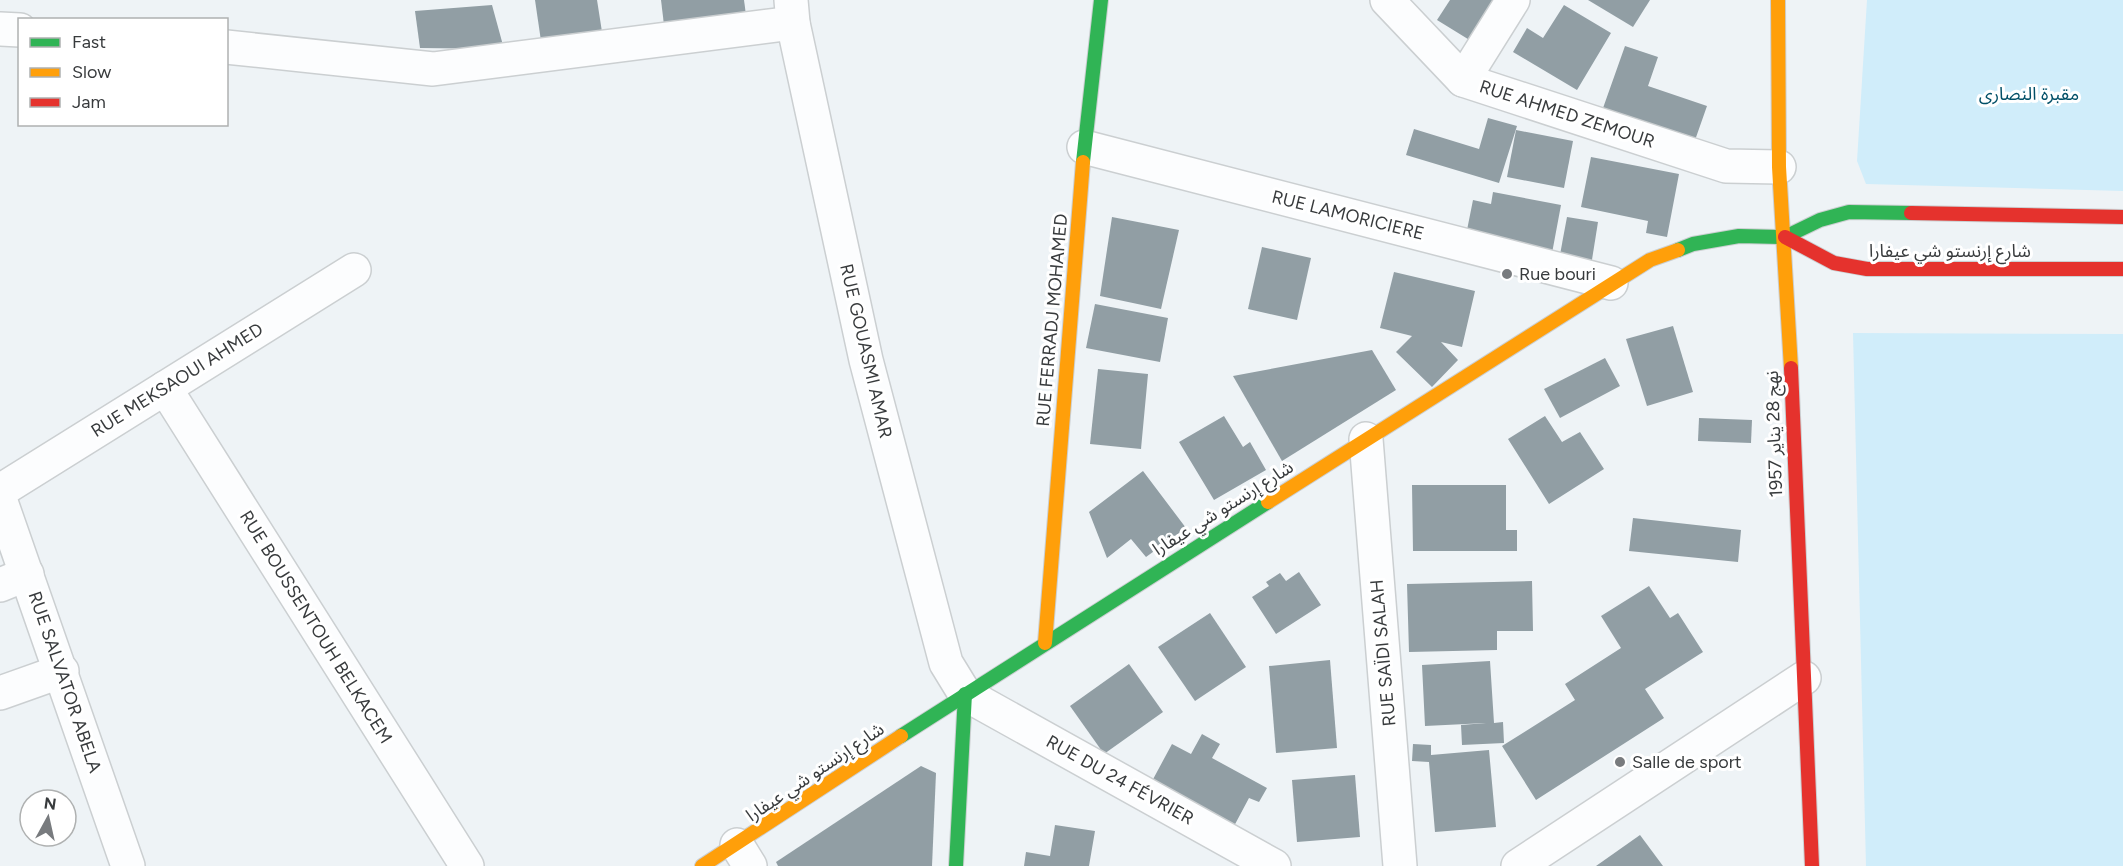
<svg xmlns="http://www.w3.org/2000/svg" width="2123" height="866" font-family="Figtree,'Noto Sans Arabic',sans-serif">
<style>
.green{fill:#d0edfa}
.building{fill:#919ea4}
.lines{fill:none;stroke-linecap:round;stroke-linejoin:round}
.street-casing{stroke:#cbcfd1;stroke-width:36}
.fast-casing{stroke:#cbcfd1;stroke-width:16}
.slow-casing{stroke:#cbcfd1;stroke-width:16}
.jam-casing{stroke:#cbcfd1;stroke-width:16}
.street{stroke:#fcfdfe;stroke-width:33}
.fast{stroke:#30b455;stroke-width:14}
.slow{stroke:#ff9f0a;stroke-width:14}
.jam{stroke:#e5322d;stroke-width:14}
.poi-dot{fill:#787b7e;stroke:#fff;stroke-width:2}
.labels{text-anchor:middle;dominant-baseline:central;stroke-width:6;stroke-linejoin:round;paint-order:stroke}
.park-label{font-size:18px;fill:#004f67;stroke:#fff}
.street-label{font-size:18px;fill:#383b3d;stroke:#fff}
.poi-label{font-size:18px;fill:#383b3d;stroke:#fff;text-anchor:start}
</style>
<rect width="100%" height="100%" fill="#eef3f6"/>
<g class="green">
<polygon points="1867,0 2123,0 2123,191 1866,184 1857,161"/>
<polygon points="1853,333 2123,334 2123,866 1866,866"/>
</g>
<g class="building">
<polygon points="535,0 597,0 602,32 541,41"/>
<polygon points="661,0 744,0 746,15 664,25"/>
<polygon points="1450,0 1521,0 1489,52 1437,20"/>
<polygon points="1588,0 1650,0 1633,27"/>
<polygon points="492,5 504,49 420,48 415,11"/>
<polygon points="1564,5 1611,33 1577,90 1513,52 1527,28 1543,38"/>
<polygon points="1625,46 1658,57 1648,86 1707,106 1687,163 1597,125"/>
<polygon points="1488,118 1517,126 1499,183 1406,155 1414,129 1479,149"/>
<polygon points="1516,130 1573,141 1564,188 1507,177"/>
<polygon points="1591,157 1679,174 1667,237 1646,233 1648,221 1581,207"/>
<polygon points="1493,192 1561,205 1550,264 1466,235 1473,200 1491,204"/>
<polygon points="1112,217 1179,230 1161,309 1100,296"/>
<polygon points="1567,217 1598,222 1591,266 1559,260"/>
<polygon points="1262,247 1311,258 1297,320 1248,309"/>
<polygon points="1394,272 1475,291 1462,347 1441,342 1458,360 1432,387 1396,352 1412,336 1380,328"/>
<polygon points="1095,304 1168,318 1160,362 1086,348"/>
<polygon points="1673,326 1693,392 1647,406 1626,339"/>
<polygon points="1372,350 1396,390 1282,461 1233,376"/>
<polygon points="1605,358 1620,386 1560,418 1544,389"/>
<polygon points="1098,369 1148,374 1141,449 1090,444"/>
<polygon points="1224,416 1243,447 1250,442 1266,470 1214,500 1179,442"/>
<polygon points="1545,416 1562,442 1580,432 1604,469 1549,504 1508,439"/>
<polygon points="1699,418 1752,420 1751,443 1698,441"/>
<polygon points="1143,471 1186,528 1146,557 1131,539 1107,558 1089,512"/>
<polygon points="1412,485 1506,485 1506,530 1517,530 1517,551 1413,551"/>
<polygon points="1633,518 1741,530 1738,562 1629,551"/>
<polygon points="1299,572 1321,605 1276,634 1252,597 1269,586 1266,582 1280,573 1286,581"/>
<polygon points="1532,581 1533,631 1497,631 1497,650 1409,652 1407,584"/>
<polygon points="1649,586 1670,618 1678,613 1703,652 1645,689 1664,718 1536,800 1502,746 1575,700 1565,684 1621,648 1601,616"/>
<polygon points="1210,613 1246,667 1195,701 1158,647"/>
<polygon points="1330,660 1337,748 1276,753 1269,666"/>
<polygon points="1490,661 1494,723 1503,722 1504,743 1462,745 1461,725 1486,723 1425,726 1422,665"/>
<polygon points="1129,664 1163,712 1104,754 1070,706"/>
<polygon points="1202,734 1220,744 1212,758 1267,788 1259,802 1249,798 1233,828 1151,783 1172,744 1191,754"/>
<polygon points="1413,744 1431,745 1431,755 1489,750 1496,827 1435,832 1429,762 1412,761"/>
<polygon points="921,766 936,773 932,866 778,866 776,862"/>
<polygon points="1355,775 1360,837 1297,842 1292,780"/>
<polygon points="1055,825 1095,831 1089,866 1024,866 1026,852 1050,856"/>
<polygon points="1640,835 1663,866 1596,866"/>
</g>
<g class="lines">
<g class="street-casing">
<g id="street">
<polyline points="791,0 793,23 866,360 946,663 965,694 1274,866"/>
<polyline points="1387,0 1463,80 1726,166 1779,167"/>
<polyline points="0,29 20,30"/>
<polyline points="226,47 433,69 793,23"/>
<polyline points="1463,80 1513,0"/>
<polyline points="1084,147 1611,283"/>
<polyline points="165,388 467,866"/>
<polyline points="1366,439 1400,866"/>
<polyline points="0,491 354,270"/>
<polyline points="0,499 128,866"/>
<polyline points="0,585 27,574"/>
<polyline points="0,693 62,671"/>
<polyline points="737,845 750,866"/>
<polyline points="1518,866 1804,678"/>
</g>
</g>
<g class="fast-casing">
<g id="fast">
<polyline points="1083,162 1101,0"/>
<polyline points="1678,250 1693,244 1739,236 1785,237 1820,220 1849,212 1911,213"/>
<polyline points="901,736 1268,502"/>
<polyline points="956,866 965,694"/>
</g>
</g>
<g class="slow-casing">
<g id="slow">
<polyline points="1778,0 1779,167 1791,368"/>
<polyline points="1268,502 1650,260 1678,250"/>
<polyline points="1045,643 1083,162"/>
<polyline points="702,866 901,736"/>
</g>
</g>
<g class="jam-casing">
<g id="jam">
<polyline points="1911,213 2123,217"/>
<polyline points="1785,237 1834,263 1867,269 2123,269"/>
<polyline points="1791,368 1812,866"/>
</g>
</g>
<use href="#street" class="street"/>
<use href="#fast" class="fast"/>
<use href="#slow" class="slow"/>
<use href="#jam" class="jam"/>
</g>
<g class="poi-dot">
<circle cx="1507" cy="274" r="6"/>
<circle cx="1620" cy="762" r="6"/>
</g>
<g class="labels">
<g class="park-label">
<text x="2029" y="94">مقبرة النصارى</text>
</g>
<g class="street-label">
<text transform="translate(1567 114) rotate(18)">RUE AHMED ZEMOUR</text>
<text transform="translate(1348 215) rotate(14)">RUE LAMORICIERE</text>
<text x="1950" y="251">شارع إرنستو شي عيفارا</text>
<text transform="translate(1052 320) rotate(-85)">RUE FERRADJ MOHAMED</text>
<text transform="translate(866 351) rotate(77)">RUE GOUASMI AMAR</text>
<text transform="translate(177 380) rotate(-32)">RUE MEKSAOUI AHMED</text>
<text transform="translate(1774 434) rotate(-92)">نهج 28 يناير 1957</text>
<text transform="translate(1223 508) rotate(-32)">شارع إرنستو شي عيفارا</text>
<text transform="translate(316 627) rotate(58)">RUE BOUSSENTOUH BELKACEM</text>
<text transform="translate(1383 653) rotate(-95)">RUE SAÏDI SALAH</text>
<text transform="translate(65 682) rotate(71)">RUE SALVATOR ABELA</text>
<text transform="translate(815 772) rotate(-34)">شارع إرنستو شي عيفارا</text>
<text transform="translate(1120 780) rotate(29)">RUE DU 24 FÉVRIER</text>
</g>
<g class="poi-label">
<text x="1519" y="274">Rue bouri</text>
<text x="1632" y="762">Salle de sport</text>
</g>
</g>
<rect x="18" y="18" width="210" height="108" fill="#ffffff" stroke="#afb1b1" stroke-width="1.5"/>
<rect x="30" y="38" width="30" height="9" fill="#30b455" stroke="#afb1b1" stroke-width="1.5"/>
<text x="72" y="48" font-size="18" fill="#383b3d">Fast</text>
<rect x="30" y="68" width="30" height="9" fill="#ff9f0a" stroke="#afb1b1" stroke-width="1.5"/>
<text x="72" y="78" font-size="18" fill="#383b3d">Slow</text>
<rect x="30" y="98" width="30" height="9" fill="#e5322d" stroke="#afb1b1" stroke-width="1.5"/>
<text x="72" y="108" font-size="18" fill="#383b3d">Jam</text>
<g transform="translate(48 818) rotate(8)"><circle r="28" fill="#ffffff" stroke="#afb1b1" stroke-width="1.5"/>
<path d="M0-4.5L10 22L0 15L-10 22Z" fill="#787b7e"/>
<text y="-9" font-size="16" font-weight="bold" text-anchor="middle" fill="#383b3d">N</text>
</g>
</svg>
